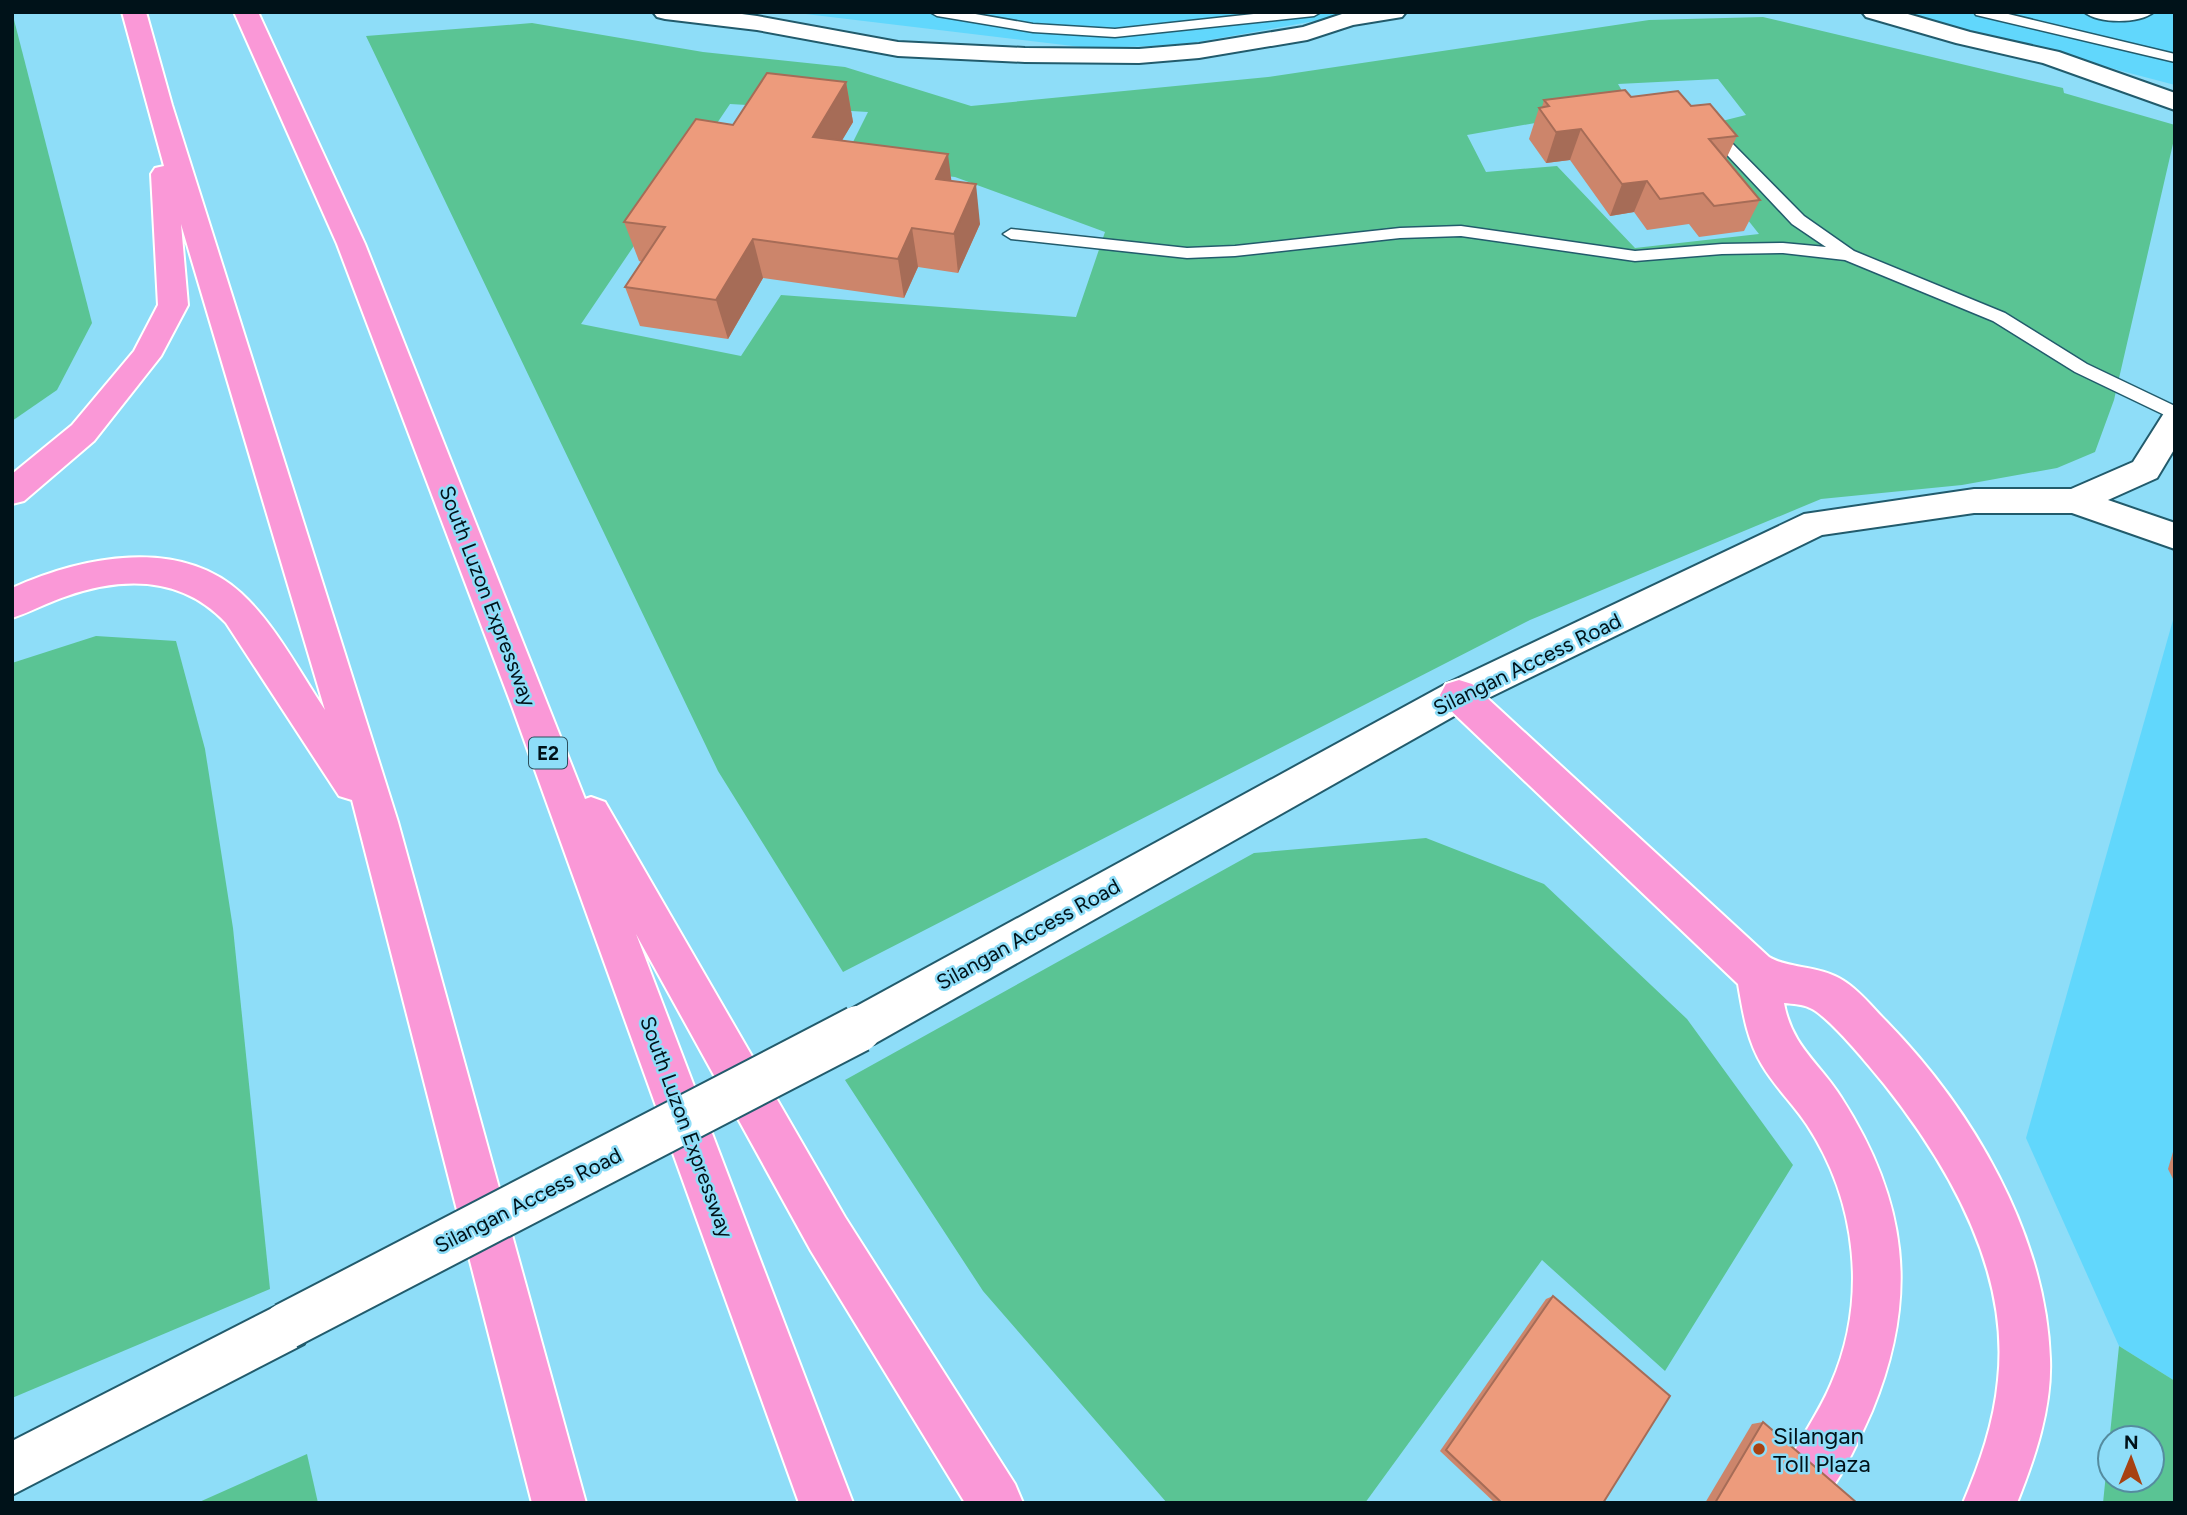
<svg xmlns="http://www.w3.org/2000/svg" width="2187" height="1515" font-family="Figtree,sans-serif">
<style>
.built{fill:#61d7fc}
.green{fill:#5ac494;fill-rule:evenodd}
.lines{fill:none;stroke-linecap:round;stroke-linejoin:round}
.service-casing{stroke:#225b6c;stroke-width:3}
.minor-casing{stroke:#225b6c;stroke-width:4}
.tertiary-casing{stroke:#225b6c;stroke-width:4}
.motorway-casing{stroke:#fff;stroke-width:4}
.service{fill:#fff;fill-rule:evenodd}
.minor{fill:#fff;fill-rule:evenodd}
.tertiary{fill:#fff;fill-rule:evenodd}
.motorway{fill:#fa98d7;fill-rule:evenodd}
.tertiary-bridge-casing{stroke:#225b6c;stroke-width:50;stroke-linecap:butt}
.tertiary-bridge{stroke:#fff;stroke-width:46}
.wall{fill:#cc856b}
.shaded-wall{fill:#a66c57}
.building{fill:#ed9b7c;stroke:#a66c57;stroke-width:2}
.poi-dot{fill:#a74213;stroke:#8eddf8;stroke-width:2.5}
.labels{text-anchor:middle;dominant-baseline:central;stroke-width:5;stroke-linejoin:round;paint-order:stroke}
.shield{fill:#8eddf8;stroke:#2b4f5c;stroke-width:2}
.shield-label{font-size:19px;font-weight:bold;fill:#001219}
.street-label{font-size:21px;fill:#001219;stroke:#8eddf8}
.near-poi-label{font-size:24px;fill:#001219;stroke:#8eddf8;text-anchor:start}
</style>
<rect width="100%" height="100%" fill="#8eddf8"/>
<g class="built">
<polygon points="789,12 1365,12 1181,45 1090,48"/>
<polygon points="1890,12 2175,12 2175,85 2042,50"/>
<polygon points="2175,613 2175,1381 2119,1346 2026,1138"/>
</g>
<g class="green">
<polygon points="12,12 92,323 57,390 12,421"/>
<path d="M1763 17 2063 88 2064 93 2175 125V135L2114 400 2095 452 2057 468 1962 485 1821 499 1530 620 843 972 718 771 366 36 532 23 703 52 845 67 971 106 1268 77 1649 20ZM1718 79 1746 115 1698 127 1736 171 1713 176 1759 234 1635 248 1557 166 1486 172 1467 135 1631 106 1618 84ZM730 104 868 112 842 164 955 177 1105 232 1076 317 781 295 741 356 581 324Z"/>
<polygon points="96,636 176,641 205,749 233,928 270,1289 12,1398 12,663"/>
<polygon points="1426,838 1544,884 1687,1019 1793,1165 1665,1371 1542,1260 1365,1503 1167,1503 983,1291 845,1080 1254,853"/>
<path d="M2119 1346 2175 1381V1503H2103ZM2152 1438V1480H2110V1438Z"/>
<polygon points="307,1454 318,1503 197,1503"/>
</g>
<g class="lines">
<g class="service-casing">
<g id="service">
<polygon points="930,12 964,12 1033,24 1115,29 1272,12 1321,12 1314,16 1115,37 1033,32 937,16"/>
<polygon points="1974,12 2000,12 2175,54 2175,62 1976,15"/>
<path d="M2084 12H2154C2139 24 2099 24 2084 12Z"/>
<polygon points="1720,134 1725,136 1804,216 1854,251 2005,313 2087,364 2175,406 2175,420 2075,372 1993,321 1845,260 1783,253 1722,254 1635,261 1461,236 1400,238 1235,256 1187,258 1011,239 1003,234 1011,229 1187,248 1235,246 1400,228 1461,226 1635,251 1722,244 1783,243 1826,247 1792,224 1715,142 1712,139 1715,136"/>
</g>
</g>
<g class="minor-casing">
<g id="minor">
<polygon points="653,12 727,12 757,16 898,42 1025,48 1139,49 1199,44 1303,27 1348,12 1406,12 1402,17 1353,25 1307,40 1199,58 1139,63 1025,62 898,56 757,30 665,19 657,17"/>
<polygon points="1862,12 1901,12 1970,32 2059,52 2175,93 2175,110 2043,63 1956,43 1866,17"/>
<polygon points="2175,410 2175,448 2157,478 2108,500 2175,523 2175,549 2072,513 1974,513 1822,535 1472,706 1459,710 1446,706 1440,695 1446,684 1804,514 1974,489 2071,489 2133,462 2164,413"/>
</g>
</g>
<g class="tertiary-casing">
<g id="tertiary">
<polygon points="1459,680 1472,684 1478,695 1472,706 874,1044 858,1050 842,1044 836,1029 842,1014 1446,684"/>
<polygon points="286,1301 304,1308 311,1326 304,1344 12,1495 12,1441"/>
</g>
</g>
<g class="motorway-casing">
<g id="motorway">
<path d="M122 12H146L172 105 398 822 586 1503H532L352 800 339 796 226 623C183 577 125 576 67 596 48 602 31 612 12 618V588C81 557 179 536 241 593 275 624 299 671 325 710L181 224 188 305 161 356 94 441 24 501 12 504V474L72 425 134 351 158 305 151 174 155 168 164 166Z"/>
<polygon points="234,12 258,12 365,244 585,799 591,797 605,802 845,1217 1015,1484 1023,1503 965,1503 811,1251 636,934 853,1503 799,1503 513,709 337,244"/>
<path d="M1459 680 1472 684 1769 957C1788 969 1820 965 1844 981 1860 991 1873 1008 1886 1021 1972 1109 2046 1234 2050 1359 2052 1408 2035 1458 2017 1503H1963C1980 1463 1994 1423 1998 1380 2010 1271 1949 1166 1884 1084 1870 1067 1829 1016 1810 1008 1803 1004 1793 1004 1784 1003 1792 1047 1819 1062 1841 1097 1908 1201 1919 1297 1872 1411 1864 1429 1842 1478 1829 1491 1825 1495 1816 1497 1810 1499L1791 1492 1784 1473C1797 1442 1818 1415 1831 1384 1868 1300 1857 1201 1807 1125 1793 1104 1775 1087 1762 1065 1747 1040 1743 1013 1738 984L1446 706 1440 695 1446 684Z"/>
</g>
</g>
<use href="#service" class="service"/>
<use href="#minor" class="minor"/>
<use href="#tertiary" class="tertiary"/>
<use href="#motorway" class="motorway"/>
<g class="tertiary-bridge-casing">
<polyline id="tertiary-bridge" points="286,1326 858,1029"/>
</g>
<use href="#tertiary-bridge" class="tertiary-bridge"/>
</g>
<g class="wall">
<polygon points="846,82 853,122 842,140 951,181 980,224 958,273 918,267 904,298 763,278 728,339 640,326 625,287 642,262 639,261 624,222 733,125"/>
<polygon points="1631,97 1691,106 1737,136 1726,159 1760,200 1744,231 1699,237 1689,224 1647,230 1634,212 1610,216 1570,160 1546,163 1529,139 1539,108 1542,107 1544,100"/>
<polygon points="2175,1145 2175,1183 2168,1169"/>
<polygon points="1553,1296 1603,1503 1495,1503 1440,1451 1546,1299"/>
<polygon points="1763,1422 1857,1503 1705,1503 1752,1424"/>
</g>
<g class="shaded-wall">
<polygon points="846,82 853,122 821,176 813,137"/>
<polygon points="1581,129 1570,160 1546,163 1556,132"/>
<polygon points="948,154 953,193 936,179"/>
<polygon points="1647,181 1634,212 1610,216 1622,184"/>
<polygon points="976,184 980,224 958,273 954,234"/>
<polygon points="912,228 918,267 904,298 898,259"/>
<polygon points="753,239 763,278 728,339 716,300"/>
</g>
<g class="building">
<polygon points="767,73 846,82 813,137 948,154 936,179 976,184 954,234 912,228 898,259 753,239 716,300 625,287 665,227 624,222 696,119 733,125"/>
<polygon points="1625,90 1631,97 1678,91 1691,106 1710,104 1737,136 1709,139 1760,200 1714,206 1703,193 1660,199 1647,181 1622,184 1581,129 1556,132 1539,108 1549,106 1544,100"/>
<polygon points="1553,1296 1670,1396 1603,1503 1502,1503 1446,1450"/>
<polygon points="1763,1422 1857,1503 1715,1503"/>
</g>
<circle class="poi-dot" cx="1759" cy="1449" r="7"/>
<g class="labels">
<rect class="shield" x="529" y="737.5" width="38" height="31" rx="5"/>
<g class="shield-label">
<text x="548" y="753">E2</text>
</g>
<g class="street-label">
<text transform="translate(488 596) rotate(69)">South Luzon Expressway</text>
<text transform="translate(1527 664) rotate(-26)">Silangan Access Road</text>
<text transform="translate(1028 934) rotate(-29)">Silangan Access Road</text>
<text transform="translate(687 1127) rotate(70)">South Luzon Expressway</text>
<text transform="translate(528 1200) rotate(-27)">Silangan Access Road</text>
</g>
<g class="near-poi-label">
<text x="1773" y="1435">Silangan<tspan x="1773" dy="28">Toll Plaza</tspan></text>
</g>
</g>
<rect width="2187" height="1515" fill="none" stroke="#001219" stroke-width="28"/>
<g transform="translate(2131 1459) rotate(1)"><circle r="33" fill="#8eddf8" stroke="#558c9f" stroke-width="2"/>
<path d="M0-5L12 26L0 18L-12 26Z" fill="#a74213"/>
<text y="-10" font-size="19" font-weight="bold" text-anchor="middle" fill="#001219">N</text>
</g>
</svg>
